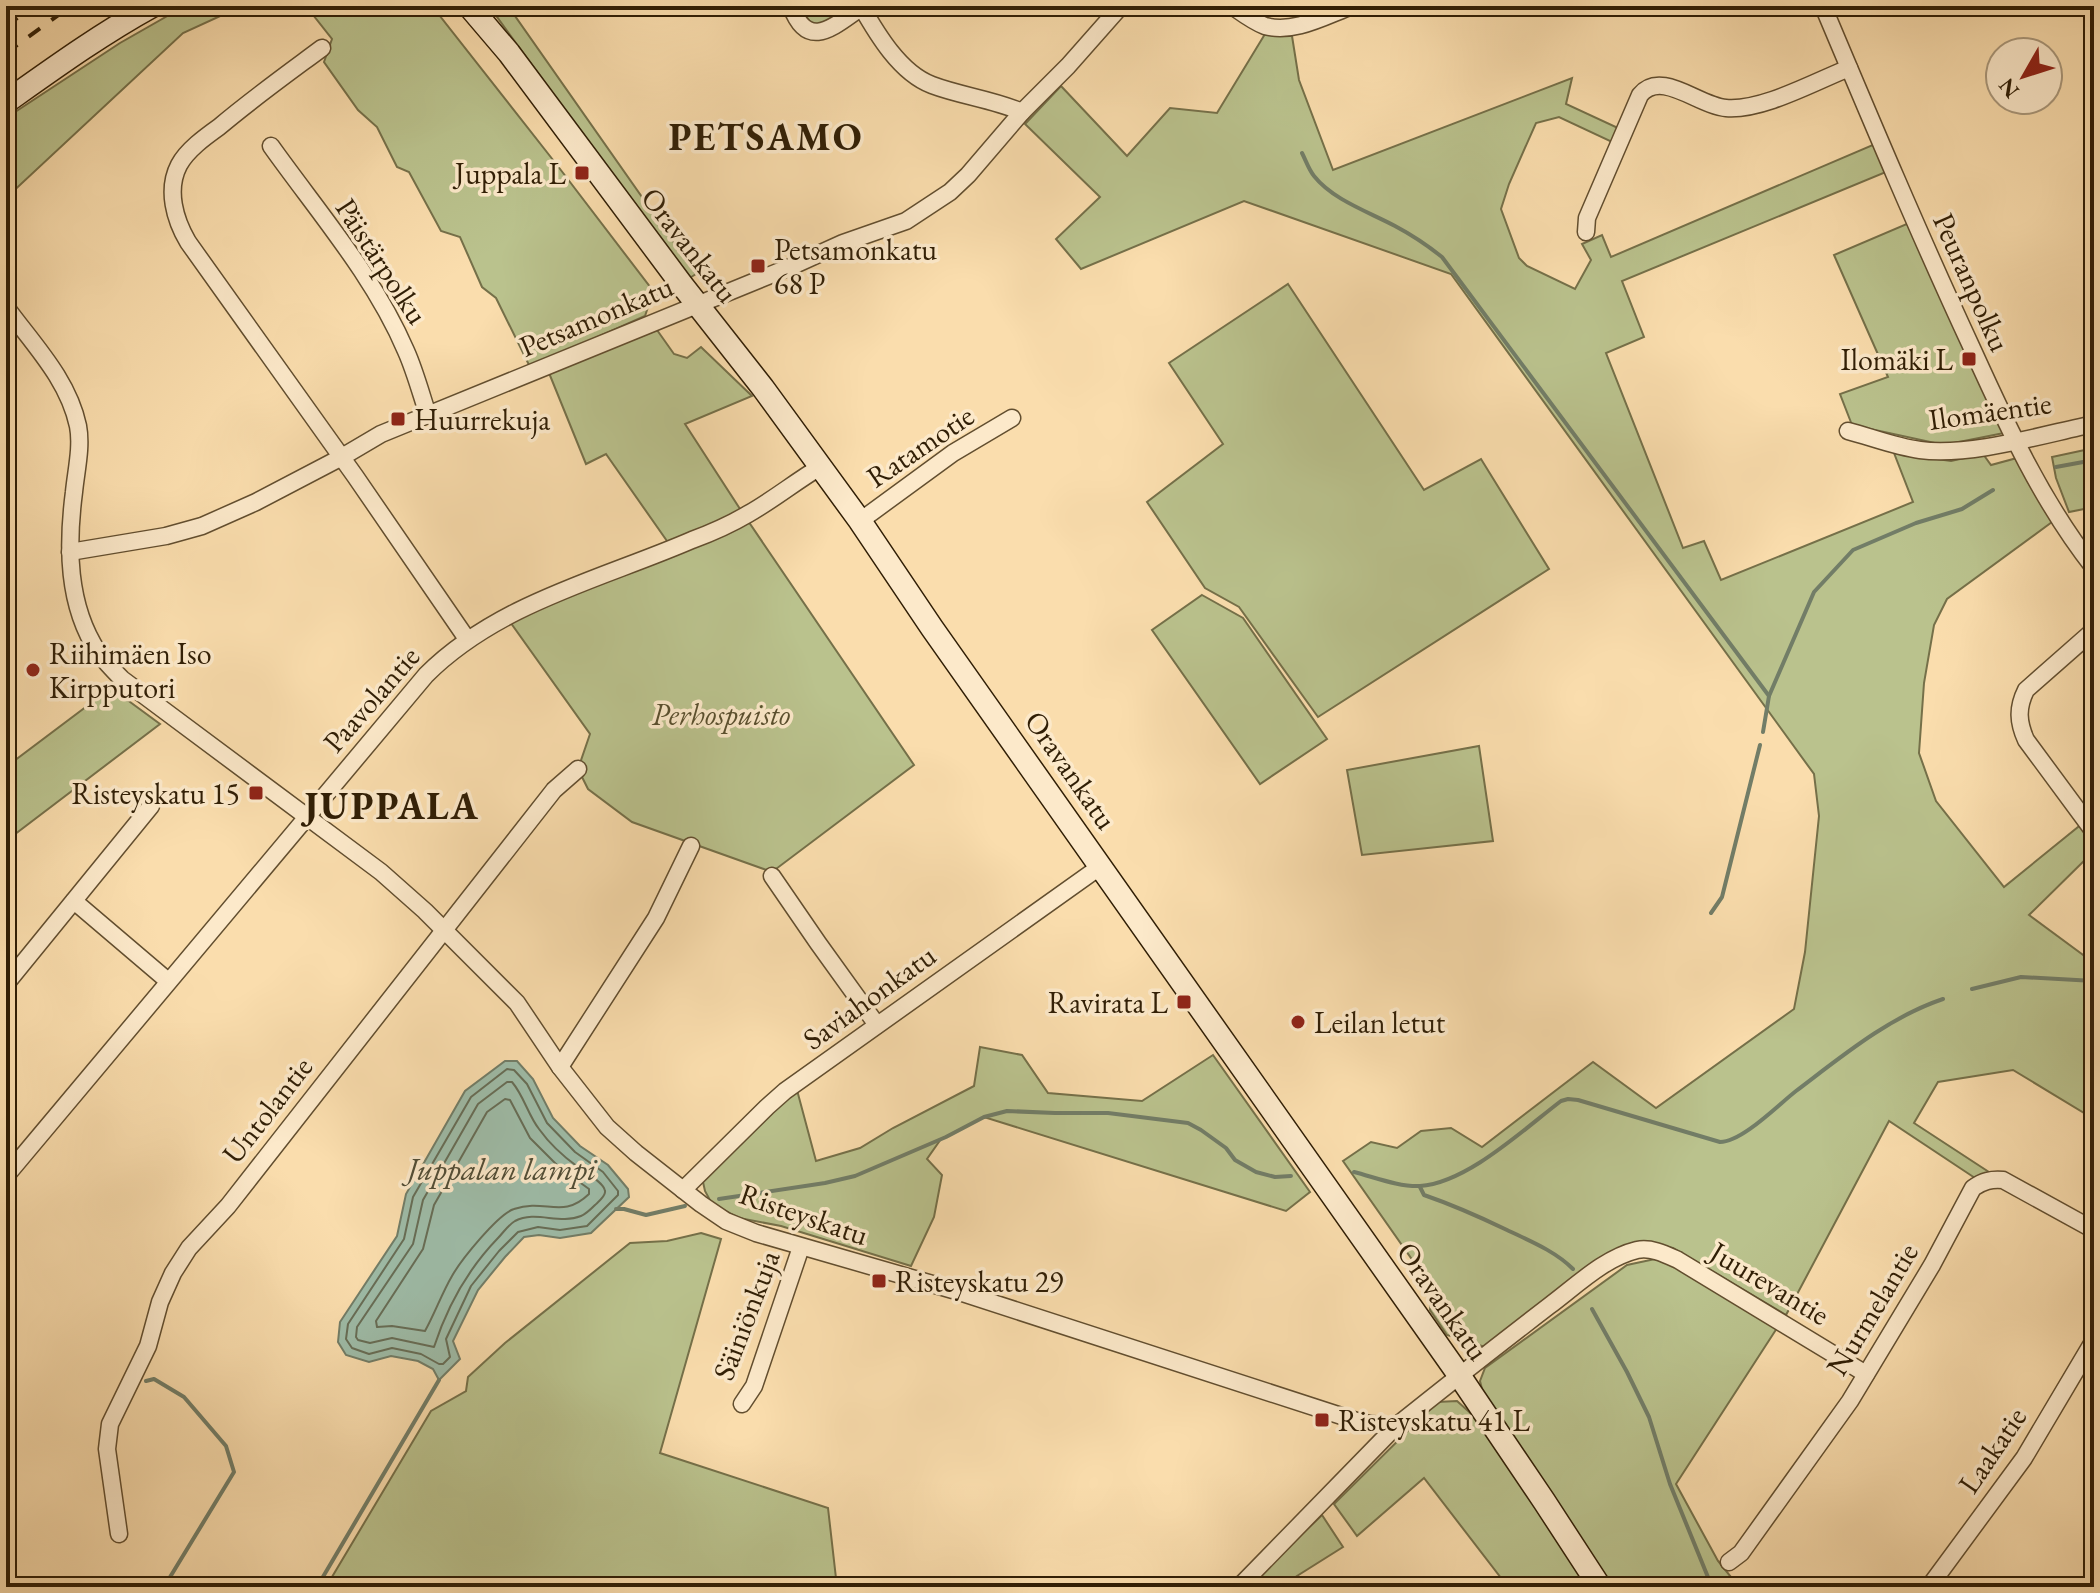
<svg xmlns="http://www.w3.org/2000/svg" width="2100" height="1593" font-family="'EB Garamond',serif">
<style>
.green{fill:#bac28d;stroke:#757049;stroke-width:2}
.water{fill:#9ebca8;stroke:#727d67;stroke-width:2}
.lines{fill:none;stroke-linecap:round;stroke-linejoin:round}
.shore{stroke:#676d56;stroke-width:2}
.stream{stroke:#727d67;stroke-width:4}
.street-casing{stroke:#624e2f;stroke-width:19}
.secondary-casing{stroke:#301e05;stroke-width:25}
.street{stroke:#fce9ca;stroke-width:16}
.secondary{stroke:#fce9ca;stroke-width:22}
.rail{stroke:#301e05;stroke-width:4;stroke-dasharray:14 14;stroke-linecap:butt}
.poi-dot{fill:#8f2418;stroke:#fce9ca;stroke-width:3}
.labels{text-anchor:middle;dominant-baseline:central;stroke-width:7;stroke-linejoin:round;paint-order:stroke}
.poi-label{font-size:30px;fill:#301e05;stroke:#fce9ca;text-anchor:start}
.street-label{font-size:30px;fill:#301e05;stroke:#fce9ca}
.park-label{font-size:30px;font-style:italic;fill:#594f2e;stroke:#fce9ca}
.water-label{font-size:32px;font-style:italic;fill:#514d36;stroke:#fce9ca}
.district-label{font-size:38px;font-weight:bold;letter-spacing:2px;fill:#301e05;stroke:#fce9ca}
</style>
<rect width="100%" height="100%" fill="#faddad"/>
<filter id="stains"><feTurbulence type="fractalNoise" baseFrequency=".0025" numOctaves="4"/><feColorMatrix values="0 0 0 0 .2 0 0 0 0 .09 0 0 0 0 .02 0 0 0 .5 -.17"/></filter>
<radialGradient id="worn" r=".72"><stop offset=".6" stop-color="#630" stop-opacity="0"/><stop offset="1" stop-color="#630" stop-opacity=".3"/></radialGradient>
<g class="green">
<polygon points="185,6 242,6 183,33 6,198 6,118 120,43"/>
<polygon points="306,6 432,6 557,165 657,296 649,304 645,316 530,367 496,298 482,287 460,237 441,231 409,172 397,167 377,127 358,110 324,62 332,39"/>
<polygon points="486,6 508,6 696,274 688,279 497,17"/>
<polygon points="802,6 851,6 825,25 812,24 805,15"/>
<polygon points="1265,34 1292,36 1299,80 1333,170 1572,78 1566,104 1618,128 1612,142 1559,117 1536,123 1509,184 1501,209 1519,258 1527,266 1575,289 1591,260 1582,244 1602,235 1611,257 1875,144 1886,172 1622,281 1644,337 1606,353 1683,548 1704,541 1721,580 1913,502 1894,453 1951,461 1983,454 1991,465 2017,458 2052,522 1947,599 1934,625 1924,683 1919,753 1936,801 2004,887 2083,823 2094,838 2094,851 2029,915 2094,963 2094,1119 2013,1070 1938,1082 1914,1123 1992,1174 1975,1178 1889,1121 1786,1315 1673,1248 1640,1242 1596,1260 1485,1347 1447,1335 1430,1310 1432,1288 1343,1161 1371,1142 1397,1148 1421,1131 1451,1128 1482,1147 1593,1062 1656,1108 1794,1009 1805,952 1819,816 1814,774 1451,274 1244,201 1081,269 1056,239 1100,197 1025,124 1061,86 1127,156 1170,108 1217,113"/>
<polygon points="1909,223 2004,433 1944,445 1852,425 1840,394 1888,377 1834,255"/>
<polygon points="1288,284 1424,490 1481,459 1549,569 1318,717 1239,607 1205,588 1147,502 1223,444 1169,363"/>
<polygon points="657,330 674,354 687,358 701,347 752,396 685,424 742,512 914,765 772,872 632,822 588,789 578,769 590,734 508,619 674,551 606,454 586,464 549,373"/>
<polygon points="2094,448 2094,507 2069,512 2056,478 2052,457"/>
<polygon points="1202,595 1243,618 1327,739 1260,784 1152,630"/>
<polygon points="111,688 160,724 6,841 6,767"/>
<polygon points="1479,746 1493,841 1362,855 1347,770"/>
<polygon points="980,1047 1022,1055 1048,1093 1142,1101 1213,1055 1310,1192 1286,1211 984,1117 941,1139 927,1159 942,1175 934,1217 911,1266 781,1226 739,1218 712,1204 705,1191 703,1182 791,1094 797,1090 816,1161 860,1148 893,1128 974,1086"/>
<polygon points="701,1233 721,1239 660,1453 828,1508 837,1587 326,1587 431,1411 466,1391 468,1377 505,1343 630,1243 667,1241"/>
<polygon points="1655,1259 1674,1266 1779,1325 1676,1484 1718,1561 1739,1587 1612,1587 1564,1512 1483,1393 1480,1381 1485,1368 1627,1265"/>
<polygon points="1457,1401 1477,1419 1590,1587 1508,1587 1424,1478 1357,1536 1334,1504 1437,1402"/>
<polygon points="1322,1515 1343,1547 1297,1576 1305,1587 1247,1587"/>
</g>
<polygon class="water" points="505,1061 517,1061 533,1079 553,1118 580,1146 608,1165 628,1189 629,1197 591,1233 560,1238 539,1235 524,1237 505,1257 478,1290 453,1341 460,1359 439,1380 433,1369 418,1361 391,1356 369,1362 346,1355 338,1342 340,1322 397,1236 406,1194 465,1091"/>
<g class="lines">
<g class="shore">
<polygon points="507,1069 514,1070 527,1084 547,1123 575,1152 603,1172 618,1191 618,1195 587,1226 560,1230 538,1227 518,1232 499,1251 471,1286 446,1339 450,1357 443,1364 439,1364 421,1354 392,1348 369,1354 352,1348 346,1339 348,1324 404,1239 413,1197 471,1097"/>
<path d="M507 1082H512C524 1096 528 1115 539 1129 549 1143 564 1157 578 1167 584 1172 604 1182 605 1191 606 1196 598 1202 595 1205 591 1209 586 1214 581 1216 559 1225 536 1210 515 1221 508 1225 503 1233 498 1238 468 1269 447 1307 434 1347L392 1338 370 1343 358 1340 356 1337 357 1327 413 1244 423 1200 478 1104Z"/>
<path d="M505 1099 510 1100 530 1138 560 1168 589 1189V1194C562 1220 546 1198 514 1209 498 1214 461 1260 452 1276 442 1293 435 1313 425 1331L392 1326 377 1327 376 1321 423 1249 434 1205 487 1112Z"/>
</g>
<g class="stream">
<path d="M1302 153C1306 161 1309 170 1314 176 1333 200 1369 212 1395 226 1412 235 1427 245 1442 257L1769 696"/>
<polyline points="2056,467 2094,460"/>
<polyline points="1763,732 1769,696 1814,592 1853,550 1916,523 1962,509 1993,490"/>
<polyline points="1711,913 1722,897 1760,745"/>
<polyline points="1972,989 2021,977 2094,981"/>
<path d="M1354 1172C1374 1177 1399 1187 1420 1186 1467 1183 1524 1129 1561 1101L1568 1099 1578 1100 1720 1142C1742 1142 1778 1105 1796 1091 1841 1057 1889 1017 1943 999"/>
<path d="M1420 1187 1424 1195C1453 1205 1480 1217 1507 1230 1530 1241 1555 1251 1573 1269"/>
<polyline points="719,1199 825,1183 855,1176 946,1137 984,1117 1007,1111 1055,1113 1108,1113 1188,1123 1201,1130 1226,1148 1235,1160 1256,1172 1275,1177 1291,1176"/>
<polyline points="616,1209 624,1209 646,1215 685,1206"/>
<polyline points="1592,1309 1627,1372 1649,1417 1670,1484 1712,1587"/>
<polyline points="146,1381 154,1379 184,1397 226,1446 234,1472 164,1587"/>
<polyline points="317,1587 439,1380"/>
</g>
<g class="street-casing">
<g id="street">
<path d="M791 6C808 53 835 25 862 7"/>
<path d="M861 6C877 34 900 73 932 85 961 96 992 99 1022 112"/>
<path d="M1232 6C1242 13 1254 22 1265 26 1294 34 1325 16 1352 6"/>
<path d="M1823 6C1871 120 1919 234 1971 346 2006 423 2041 501 2094 568"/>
<path d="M322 48C287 74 252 99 219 127 205 137 187 150 179 165 166 190 175 220 188 242L355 476 467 639"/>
<path d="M271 146C318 212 374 276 406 351 415 371 421 394 428 415"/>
<path d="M1586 232 1587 218 1640 95C1661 69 1699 106 1726 108 1762 111 1814 82 1849 68"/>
<path d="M6 307C33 344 68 379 78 426 82 447 76 471 74 492 67 546 67 605 98 652 105 662 113 670 122 679L381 872 425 911 517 1003 560 1067 607 1127 636 1153 701 1204 726 1221 756 1233 953 1290 1363 1423 1395 1427C1446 1386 1497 1346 1549 1306 1576 1286 1604 1258 1637 1250 1651 1247 1665 1254 1678 1260L1866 1374"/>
<path d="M1848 431C1871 437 1896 447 1920 450 1970 457 2045 434 2094 424"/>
<polyline points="860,521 953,453 1012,418"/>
<polyline points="70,552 166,536 202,526 256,502 342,457 381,434 790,267 843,243 906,221 950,192 968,175 1022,112 1068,66 1121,6"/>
<path d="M2094 630 2026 690C2017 708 2018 722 2026 740L2094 832"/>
<polyline points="772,876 818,943 877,1025"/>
<polyline points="74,901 168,981"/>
<polyline points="6,984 151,806"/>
<polyline points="560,1067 656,918 691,846"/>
<path d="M6 1176 426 675C498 603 602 579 692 540 711 533 731 524 748 514 773 500 795 482 820 467"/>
<polyline points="683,1190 767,1107 785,1091 1101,866"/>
<polyline points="742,1404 754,1386 801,1247"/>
<polyline points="119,1534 107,1449 110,1424 148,1346 160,1302 173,1273 189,1248 228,1206 554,790 578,769"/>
<path d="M1729 1562 1741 1553 1850 1401 1932 1265 1973 1188C1983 1181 1991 1179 2003 1180L2094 1230"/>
<polyline points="1239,1587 1395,1427"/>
<polyline points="1929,1587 2024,1458 2094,1340"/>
</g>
</g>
<g class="secondary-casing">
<g id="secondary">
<polyline points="469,6 509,53 682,285 763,388 860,521 932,628 1459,1375 1544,1501 1600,1587"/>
<path d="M6 102C54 68 101 34 152 6"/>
</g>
</g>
<use href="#street" class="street"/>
<use href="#secondary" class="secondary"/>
<g class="rail">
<polyline points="6,26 34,6"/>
<polyline points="6,53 71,6"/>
</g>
</g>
<g class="poi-dot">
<rect x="574" y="165" width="16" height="16" rx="4"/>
<rect x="750" y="258" width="16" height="16" rx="4"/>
<rect x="1961" y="351" width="16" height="16" rx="4"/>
<rect x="390" y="411" width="16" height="16" rx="4"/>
<circle cx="33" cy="670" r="8"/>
<rect x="248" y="785" width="16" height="16" rx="4"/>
<rect x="1176" y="994" width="16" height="16" rx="4"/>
<circle cx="1298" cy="1022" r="8"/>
<rect x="871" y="1273" width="16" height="16" rx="4"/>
<rect x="1314" y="1412" width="16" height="16" rx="4"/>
</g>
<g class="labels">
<g class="poi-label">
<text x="566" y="173" text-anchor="end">Juppala L</text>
<text x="774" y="249">Petsamonkatu<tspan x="774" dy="34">68 P</tspan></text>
<text x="1953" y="359" text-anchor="end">Ilomäki L</text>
<text x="414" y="419">Huurrekuja</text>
<text x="49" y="653">Riihimäen Iso<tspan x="49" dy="34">Kirpputori</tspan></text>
<text x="240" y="793" text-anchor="end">Risteyskatu 15</text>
<text x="1168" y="1002" text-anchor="end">Ravirata L</text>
<text x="1314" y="1022">Leilan letut</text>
<text x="895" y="1281">Risteyskatu 29</text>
<text x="1338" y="1420">Risteyskatu 41 L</text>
</g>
<g class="street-label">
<text transform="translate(690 245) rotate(52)">Oravankatu</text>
<text transform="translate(382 261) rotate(57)">Päistärpolku</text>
<text transform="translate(1972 282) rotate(66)">Peuranpolku</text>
<text transform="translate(596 316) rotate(-23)">Petsamonkatu</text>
<text transform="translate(1990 411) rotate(-8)">Ilomäentie</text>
<text transform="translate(920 446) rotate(-34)">Ratamotie</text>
<text transform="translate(371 699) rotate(-49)">Paavolantie</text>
<text transform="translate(1071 770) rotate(55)">Oravankatu</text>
<text transform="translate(869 997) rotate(-36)">Saviahonkatu</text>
<text transform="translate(267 1110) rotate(-52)">Untolantie</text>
<text transform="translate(804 1214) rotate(19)">Risteyskatu</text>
<text transform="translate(1770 1283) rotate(31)">Juurevantie</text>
<text transform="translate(1443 1301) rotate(55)">Oravankatu</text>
<text transform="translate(1872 1309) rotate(-59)">Nurmelantie</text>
<text transform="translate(746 1315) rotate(-69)">Säiniönkuja</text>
<text transform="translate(1992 1450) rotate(-56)">Laakatie</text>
</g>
<g class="park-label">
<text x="721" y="714">Perhospuisto</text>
</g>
<g class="water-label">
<text x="502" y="1169">Juppalan lampi</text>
</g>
<g class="district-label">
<text x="766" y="136">PETSAMO</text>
<text x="392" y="805">JUPPALA</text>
</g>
</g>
<rect width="2100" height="1593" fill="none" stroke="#faddad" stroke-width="32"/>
<rect x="8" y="8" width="2084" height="1577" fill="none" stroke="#301e05" stroke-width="4"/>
<rect x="16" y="16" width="2068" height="1561" fill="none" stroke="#301e05" stroke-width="2"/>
<g transform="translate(2024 76) rotate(231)"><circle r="38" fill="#fce9ca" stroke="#aa987b" stroke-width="2"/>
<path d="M0-6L14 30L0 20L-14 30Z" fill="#8f2418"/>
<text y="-12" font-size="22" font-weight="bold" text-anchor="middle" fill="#301e05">N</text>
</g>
<rect width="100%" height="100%" filter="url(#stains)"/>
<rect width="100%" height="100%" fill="url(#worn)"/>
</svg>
